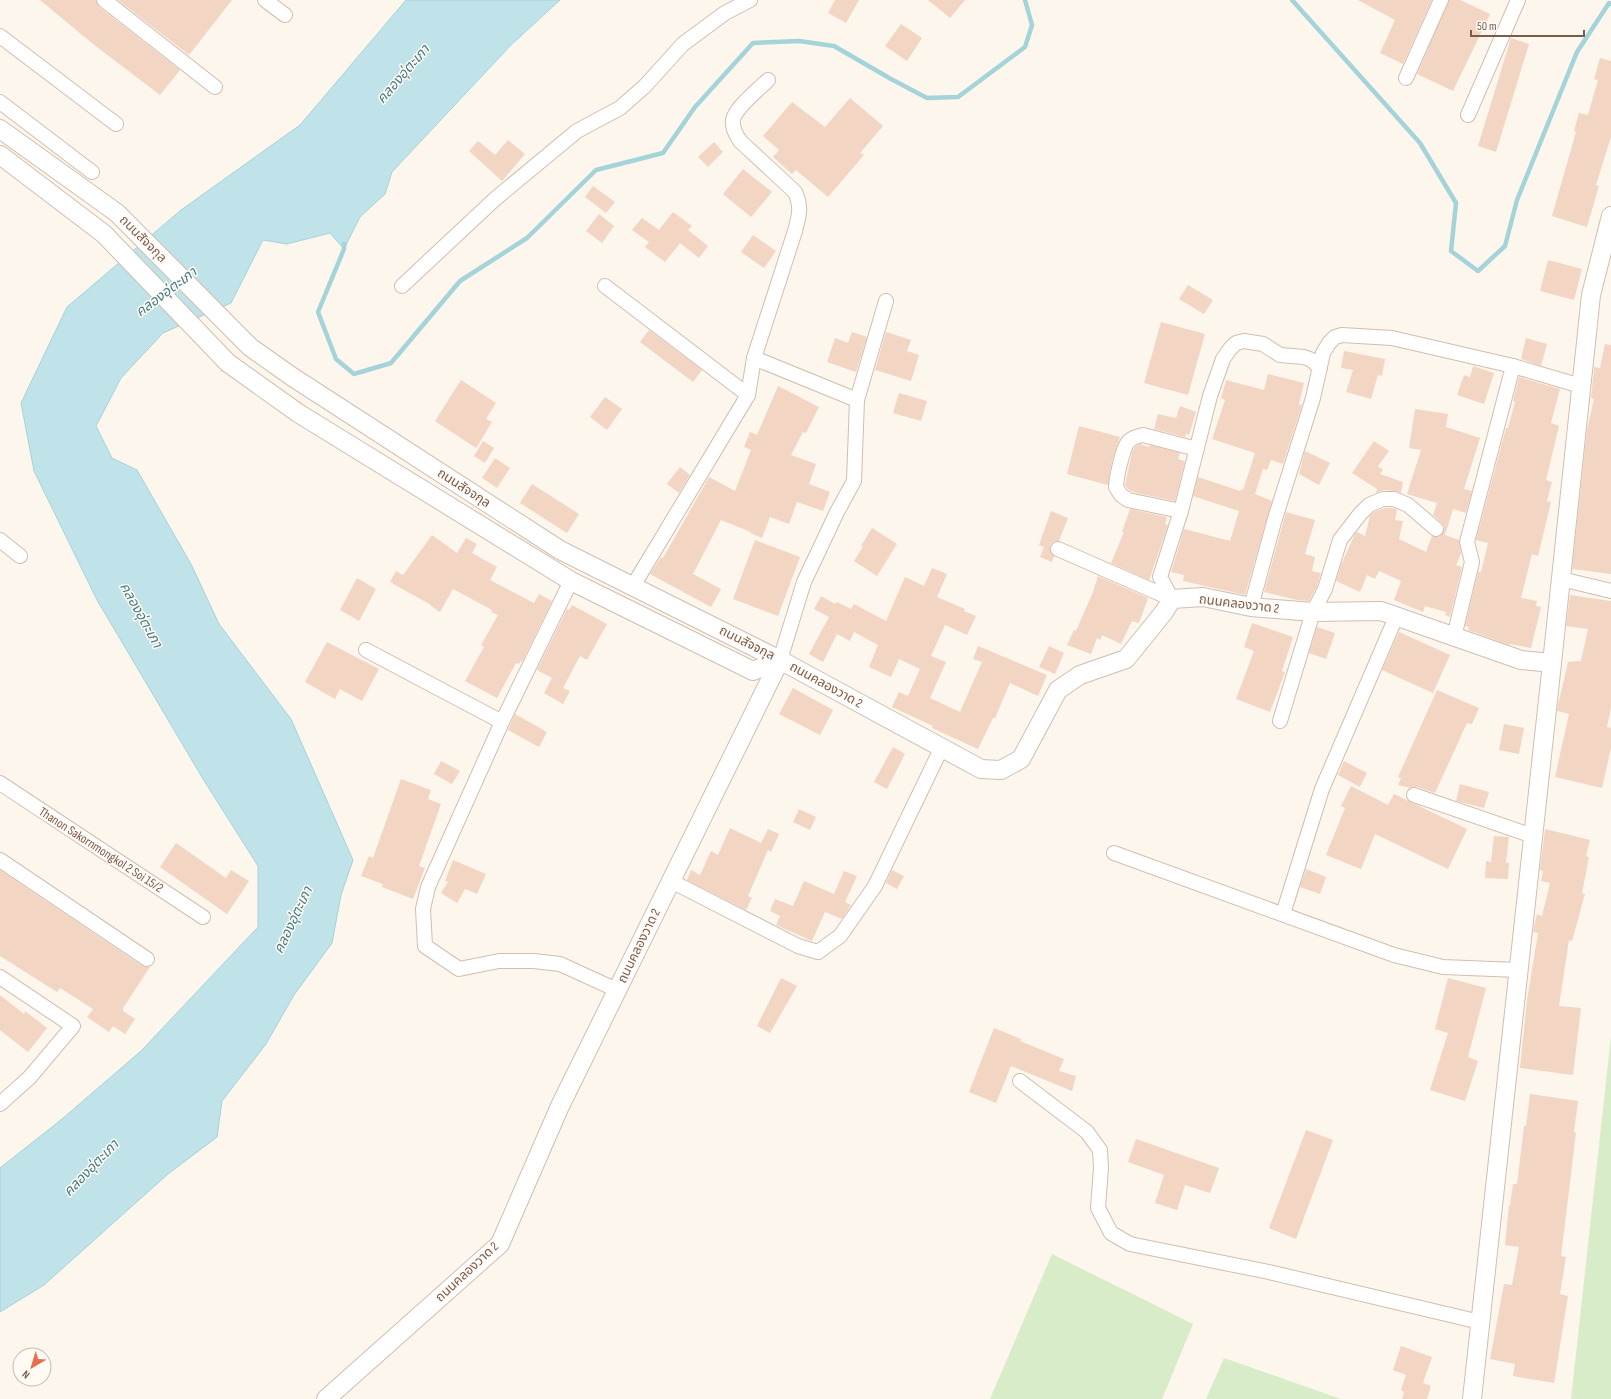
<svg xmlns="http://www.w3.org/2000/svg" width="1611" height="1399" font-family="'Sofia Sans Condensed','Noto Sans Thai',sans-serif">
<style>
.green{fill:#d8ecc9}
.water{fill:#bfe3e8;stroke:#a5d3da}
.lines{fill:none;stroke-linecap:round;stroke-linejoin:round}
.stream{stroke:#a5d3da;stroke-width:4.5}
.building{fill:#f3d5c3}
.minor-casing{stroke:#d1beb0;stroke-width:16}
.tertiary-casing{stroke:#d1beb0;stroke-width:20}
.minor{stroke:#fff;stroke-width:14}
.tertiary{stroke:#fff;stroke-width:18}
.labels{text-anchor:middle;dominant-baseline:central;stroke-width:3;stroke-linejoin:round;paint-order:stroke}
.street-label{font-size:13px;fill:#7a5c4d;stroke:#fffaf3}
.water-label{font-size:14px;font-style:italic;fill:#437c86;stroke:#fffaf3}
</style>
<rect width="100%" height="100%" fill="#fdf6ec"/>
<g class="green">
<polygon points="1611,1036 1611,1399 1571,1399"/>
<polygon points="1052,1254 1193,1324 1162,1399 990,1399"/>
<polygon points="1224,1358 1341,1399 1206,1399"/>
</g>
<polygon class="water" points="406,0 560,0 511,45 392,172 385,194 360,217 344,249 330,233 287,244 263,240 231,303 163,333 121,378 96,426 112,458 137,470 191,564 219,624 291,719 353,860 341,895 332,943 294,995 266,1044 222,1101 217,1137 168,1174 44,1285 0,1312 0,1168 62,1119 141,1051 258,927 258,866 203,779 97,600 34,471 21,403 67,307 181,210 300,125"/>
<g class="lines">
<g class="stream">
<polyline points="1292,0 1420,143 1456,203 1451,251 1478,271 1505,246 1517,200 1577,52 1609,3 1611,4"/>
<polyline points="344,244 344,249 318,312 336,359 354,374 391,363 460,281 527,238 596,170 663,153 695,107 753,43 799,41 834,46 891,79 927,98 958,97 1025,47 1032,25 1025,0"/>
</g>
</g>
<g class="building">
<polygon points="40,0 96,0 99,7 180,70 160,95 93,44"/>
<polygon points="118,0 232,0 189,55"/>
<polygon points="835,0 859,0 846,23 828,13"/>
<polygon points="928,0 965,0 950,18"/>
<polygon points="1358,0 1432,0 1403,64 1380,53 1395,20"/>
<polygon points="1449,0 1460,0 1490,14 1453,91 1417,74"/>
<polygon points="901,24 922,38 907,61 885,46"/>
<polygon points="1511,38 1529,44 1496,152 1478,146"/>
<polygon points="1600,58 1611,61 1611,137 1596,185 1599,186 1587,227 1552,216 1576,132 1574,131 1579,113 1588,115 1598,80 1594,79"/>
<polygon points="850,98 883,126 860,153 864,155 828,197 796,170 792,174 773,157 779,150 763,136 792,102 825,127"/>
<polygon points="508,140 525,154 502,181 469,151 478,141 495,155"/>
<polygon points="714,142 723,152 708,167 698,157"/>
<polygon points="743,169 772,192 751,217 723,194"/>
<polygon points="593,186 615,202 606,213 585,197"/>
<polygon points="673,212 692,226 688,230 708,246 699,258 680,243 665,262 645,247 649,242 632,230 642,218 659,230"/>
<polygon points="599,214 614,226 602,243 586,231"/>
<polygon points="753,235 776,251 764,268 741,252"/>
<polygon points="1548,260 1582,269 1574,300 1540,291"/>
<polygon points="1188,285 1213,300 1204,314 1179,299"/>
<polygon points="1161,322 1205,334 1188,395 1144,383"/>
<polygon points="649,330 702,370 693,382 640,342"/>
<polygon points="852,332 867,337 856,372 827,362 835,338 848,343"/>
<polygon points="886,332 911,340 907,351 919,355 911,381 875,370"/>
<polygon points="1526,338 1547,344 1541,366 1521,359"/>
<polygon points="1605,344 1611,345 1611,574 1572,569 1587,430 1594,399 1591,398 1594,369 1594,367 1600,368"/>
<polygon points="1344,351 1385,359 1382,376 1378,375 1371,399 1346,392 1353,370 1341,368"/>
<polygon points="1473,366 1494,373 1484,404 1457,395 1464,375 1470,377"/>
<polygon points="1268,374 1304,383 1299,404 1302,405 1283,464 1271,460 1267,470 1263,469 1255,494 1272,501 1245,595 1183,581 1184,575 1171,572 1184,529 1230,541 1239,511 1193,496 1198,477 1240,491 1241,489 1243,490 1255,453 1212,439 1225,400 1221,398 1226,380 1264,390"/>
<polygon points="1519,377 1560,389 1551,423 1559,426 1546,480 1552,482 1547,501 1551,502 1538,556 1532,554 1521,598 1537,601 1536,606 1541,607 1531,648 1510,644 1509,645 1468,630 1469,627 1465,626 1478,572 1481,572 1488,543 1476,540 1506,428 1508,428 1515,402 1513,401"/>
<polygon points="461,380 496,403 486,419 492,422 476,448 435,421"/>
<polygon points="778,386 819,407 806,433 803,432 791,455 816,464 809,484 830,492 823,511 797,502 789,524 770,517 762,538 750,533 751,532 721,520 693,574 721,589 711,607 650,574 661,557 663,558 709,477 735,491 751,450 744,447 750,432 757,435"/>
<polygon points="899,393 927,401 921,421 893,413"/>
<polygon points="605,397 622,409 607,430 590,417"/>
<polygon points="1180,406 1196,412 1189,435 1186,434 1185,437 1154,429 1158,414 1176,418"/>
<polygon points="1415,409 1448,414 1446,427 1480,438 1464,489 1472,491 1466,513 1453,509 1445,535 1459,540 1461,553 1456,565 1462,567 1450,617 1445,615 1446,612 1425,606 1423,612 1394,600 1401,581 1379,571 1375,579 1367,575 1360,592 1336,581 1341,565 1355,534 1357,532 1365,536 1370,516 1374,512 1385,508 1392,508 1397,509 1395,520 1403,521 1399,539 1426,552 1432,536 1439,537 1444,531 1444,527 1442,523 1433,515 1437,503 1407,494 1421,450 1409,448"/>
<polygon points="1079,426 1120,437 1112,461 1108,485 1067,474"/>
<polygon points="483,441 494,448 485,463 474,456"/>
<polygon points="1374,441 1389,451 1378,466 1383,470 1380,474 1403,482 1401,493 1394,491 1383,490 1376,493 1377,489 1352,473"/>
<polygon points="1140,444 1149,447 1150,445 1180,453 1178,459 1185,461 1175,501 1136,493 1129,490 1125,485 1132,452 1135,447"/>
<polygon points="1305,451 1330,463 1319,485 1299,474"/>
<polygon points="495,458 510,468 497,488 482,478"/>
<polygon points="680,467 690,475 679,493 667,484"/>
<polygon points="532,484 579,514 567,533 520,503"/>
<polygon points="1130,509 1167,517 1165,524 1168,525 1149,580 1111,563 1124,532 1122,532"/>
<polygon points="1051,511 1068,518 1059,541 1053,542 1050,546 1050,550 1054,556 1052,562 1040,557 1044,547 1039,545"/>
<polygon points="1286,512 1315,520 1305,554 1315,557 1312,571 1321,573 1317,586 1309,601 1297,600 1264,592"/>
<polygon points="872,528 897,544 877,576 854,561 863,547 861,546"/>
<polygon points="432,535 457,553 466,538 477,544 472,553 497,567 490,580 534,603 539,594 552,601 522,662 521,661 519,664 516,663 497,698 465,681 484,647 481,645 498,615 491,612 492,610 453,589 440,612 431,606 431,605 390,582 396,571 403,575"/>
<polygon points="755,540 800,557 778,616 733,599"/>
<polygon points="932,568 947,574 937,597 965,609 964,611 976,616 967,635 945,625 931,656 946,662 930,698 960,712 982,662 973,659 978,646 1047,675 1038,696 1010,683 995,718 993,718 978,749 932,728 933,726 892,707 899,692 908,696 920,669 899,659 891,677 869,667 878,645 854,632 850,641 837,634 823,662 809,654 829,617 814,609 821,596 835,604 837,602 851,609 854,604 886,621 905,577 924,586"/>
<polygon points="1098,576 1148,598 1139,623 1132,621 1121,644 1102,635 1100,640 1097,638 1091,654 1067,645 1074,630 1076,631 1093,592"/>
<polygon points="357,578 376,589 359,621 340,610"/>
<polygon points="1570,595 1611,601 1611,708 1607,727 1611,728 1611,748 1602,788 1555,777 1569,714 1557,711 1558,705 1568,662 1581,661 1588,629 1566,626"/>
<polygon points="572,605 607,624 587,660 580,656 563,688 570,691 563,704 544,693 552,678 537,670 567,609 569,610"/>
<polygon points="1252,623 1293,637 1282,671 1285,672 1270,712 1236,699 1254,651 1244,647"/>
<polygon points="1317,627 1335,633 1326,659 1309,653"/>
<polygon points="1399,632 1450,655 1433,693 1382,670"/>
<polygon points="327,642 379,669 362,701 340,689 335,699 305,682"/>
<polygon points="1049,646 1064,653 1055,674 1039,667"/>
<polygon points="793,688 833,710 820,735 779,714"/>
<polygon points="1437,690 1479,708 1472,724 1467,723 1435,793 1417,787 1410,788 1398,785 1401,778 1398,777"/>
<polygon points="515,714 547,732 539,747 508,730"/>
<polygon points="1504,724 1524,728 1519,754 1499,750"/>
<polygon points="893,747 905,754 887,789 874,782"/>
<polygon points="441,761 460,771 452,784 434,774"/>
<polygon points="1344,761 1367,773 1360,787 1338,775"/>
<polygon points="401,779 431,790 428,799 441,804 419,866 425,868 413,899 382,887 383,884 361,876 369,856 373,858"/>
<polygon points="1460,784 1489,792 1484,808 1456,801"/>
<polygon points="1351,786 1388,805 1394,794 1467,829 1448,869 1375,834 1361,869 1326,855 1345,808 1341,806"/>
<polygon points="799,809 816,817 810,830 793,822"/>
<polygon points="730,828 761,843 768,829 779,834 771,852 768,850 748,896 752,898 746,910 687,880 691,870 700,875 711,851 718,855"/>
<polygon points="1545,829 1590,840 1586,856 1589,857 1582,893 1585,894 1572,941 1569,940 1559,1006 1581,1008 1573,1075 1520,1068 1527,1000 1538,933 1533,932 1534,926 1537,914 1542,916 1550,883 1541,881 1543,871 1540,870"/>
<polygon points="1494,836 1509,837 1506,863 1509,863 1508,879 1485,878 1486,861 1491,862"/>
<polygon points="176,843 226,878 231,870 249,881 227,914 160,867"/>
<polygon points="453,860 486,874 477,894 465,889 457,903 441,893 448,882 445,881"/>
<polygon points="1306,869 1326,877 1320,894 1300,887"/>
<polygon points="0,870 142,966 150,967 123,1008 123,1011 135,1019 125,1034 113,1026 109,1032 87,1017 93,1009 60,988 57,992 0,956"/>
<polygon points="892,870 904,876 897,889 886,883"/>
<polygon points="844,871 857,876 845,902 851,905 842,919 825,912 812,941 776,925 780,916 770,911 775,899 793,906 804,881 834,894"/>
<polygon points="781,978 797,986 770,1033 757,1026"/>
<polygon points="1448,978 1486,988 1468,1057 1478,1061 1465,1101 1430,1090 1448,1033 1435,1029"/>
<polygon points="0,995 24,1014 25,1011 47,1028 28,1052 0,1030"/>
<polygon points="994,1028 1021,1039 1020,1041 1064,1059 1059,1071 1076,1076 1072,1091 1011,1066 996,1103 969,1092"/>
<polygon points="1530,1094 1578,1101 1574,1132 1576,1133 1561,1256 1566,1257 1560,1294 1568,1296 1554,1383 1513,1376 1515,1364 1490,1359 1504,1284 1512,1285 1519,1247 1505,1245 1509,1205 1510,1206 1513,1184 1517,1184 1524,1126 1526,1126"/>
<polygon points="1306,1130 1333,1140 1296,1239 1269,1228"/>
<polygon points="1136,1139 1219,1168 1210,1193 1185,1185 1177,1210 1155,1203 1164,1175 1128,1162"/>
<polygon points="1401,1346 1432,1357 1423,1383 1431,1386 1427,1399 1402,1399 1404,1392 1401,1390 1406,1375 1393,1370"/>
</g>
<g class="lines">
<g class="minor-casing">
<g id="minor">
<polyline points="104,0 215,87"/>
<polyline points="265,0 285,15"/>
<polyline points="0,36 116,124"/>
<polyline points="1406,78 1441,0"/>
<polyline points="0,102 92,172"/>
<polyline points="1468,115 1518,0"/>
<polyline points="402,286 495,199 577,131 620,108 645,86 683,44 725,13 750,0"/>
<polyline points="605,286 748,395"/>
<polyline points="754,358 857,400"/>
<path d="M1181 511 1128 500 1121 495 1116 487C1116 479 1123 446 1129 441 1133 437 1138 436 1143 435L1197 449"/>
<polyline points="0,540 20,556"/>
<polyline points="1058,549 1172,599 1160,577 1181,511 1210,396 1223,359 1230,349 1236,343 1244,341 1263,344 1280,355 1304,357 1312,360 1320,368"/>
<polyline points="1561,579 1611,591"/>
<polyline points="571,581 502,722 428,887 423,909 425,946 459,969 499,961 534,961 560,964 617,990"/>
<path d="M633 586 748 395 754 358 795 231C799 216 802 207 795 192L740 141C736 135 732 128 733 120 735 108 759 89 768 80"/>
<polyline points="1251,607 1274,522 1313,398 1323,353 1329,343 1335,337 1342,335 1392,338 1513,366 1581,386"/>
<polyline points="1454,637 1472,562 1467,542 1513,366"/>
<polyline points="366,650 502,722"/>
<polyline points="780,660 804,582 837,512 854,481 857,400 886,301"/>
<polyline points="1280,721 1313,612 1325,589 1340,540 1360,514 1369,505 1383,499 1394,499 1408,505 1436,529"/>
<polyline points="0,783 203,917"/>
<polyline points="1414,795 1533,836"/>
<polyline points="1114,853 1394,955 1443,967 1518,970"/>
<polyline points="0,860 147,959"/>
<polyline points="671,881 798,946 818,952 840,936 875,886 941,749"/>
<polyline points="1283,914 1322,789 1396,617"/>
<polyline points="0,977 73,1026 30,1077 0,1104"/>
<polyline points="1020,1081 1087,1132 1100,1150 1101,1168 1098,1208 1111,1233 1130,1244 1269,1272 1480,1322"/>
</g>
</g>
<g class="tertiary-casing">
<g id="tertiary">
<polyline points="0,129 117,213 250,347 291,376 560,550 780,660 981,769 1001,770 1021,759 1058,690 1080,675 1126,659 1164,612 1172,599 1203,597 1251,607 1313,612 1381,611 1521,660 1552,663"/>
<polyline points="0,155 104,234 228,363 298,413 571,581 753,671 780,660"/>
<polyline points="326,1399 500,1244 560,1106 780,660"/>
<polyline points="1472,1399 1552,663 1591,295 1611,216"/>
</g>
</g>
<use href="#minor" class="minor"/>
<use href="#tertiary" class="tertiary"/>
</g>
<g class="labels">
<g class="street-label">
<text transform="translate(143 239) rotate(45)">ถนนสัจจกุล</text>
<text transform="translate(464 488) rotate(33)">ถนนสัจจกุล</text>
<text transform="translate(1239 604) rotate(7)">ถนนคลองวาด 2</text>
<text transform="translate(747 643) rotate(27)">ถนนสัจจกุล</text>
<text transform="translate(826 685) rotate(29)">ถนนคลองวาด 2</text>
<text transform="translate(101 850) rotate(33)">Thanon Sakornmongkol 2 Soi 15/2</text>
<text transform="translate(639 946) rotate(-64)">ถนนคลองวาด 2</text>
<text transform="translate(467 1272) rotate(-43)">ถนนคลองวาด 2</text>
</g>
<g class="water-label">
<text transform="translate(403 74) rotate(-49)">คลองอุ่ตะเภา</text>
<text transform="translate(166 292) rotate(-37)">คลองอุ่ตะเภา</text>
<text transform="translate(141 615) rotate(61)">คลองอุ่ตะเภา</text>
<text transform="translate(293 920) rotate(-65)">คลองอุ่ตะเภา</text>
<text transform="translate(91 1168) rotate(-46)">คลองอุ่ตะเภา</text>
</g>
</g>
<g transform="translate(32 1367) rotate(218)"><circle r="19" fill="#fffaf3" stroke="#cabbb1"/>
<path d="M0-3L7 15L0 10L-7 15Z" fill="#e76f51"/>
<text y="-6" font-size="11" font-weight="bold" text-anchor="middle" fill="#7a5c4d">N</text>
</g>
<path d="M1471 30v6h113v-6" fill="none" stroke="#7a5c4d" stroke-width="2"/>
<text x="1477" y="30" font-size="12" fill="#7a5c4d" stroke="#fffaf3" stroke-width="3" paint-order="stroke">50 m</text>
</svg>
